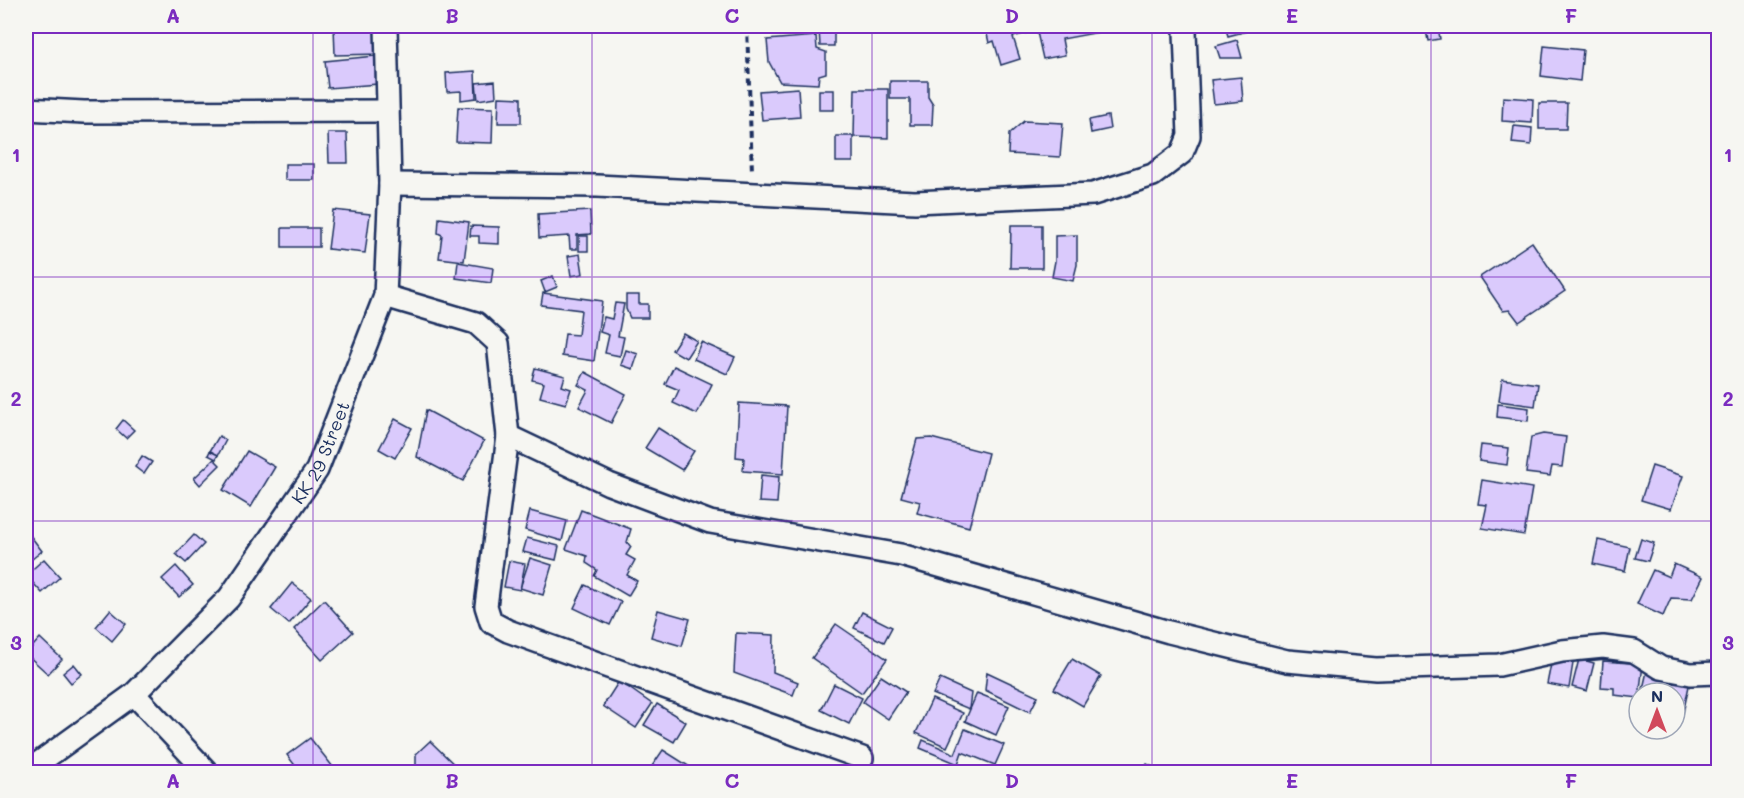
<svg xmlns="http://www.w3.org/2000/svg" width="1744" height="798" font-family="Mali,sans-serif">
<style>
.building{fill:#dacafc;stroke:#1b2f5e;stroke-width:1.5}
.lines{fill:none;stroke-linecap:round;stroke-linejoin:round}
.minor-casing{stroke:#1b2f5e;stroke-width:26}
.path{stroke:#1b2f5e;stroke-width:4;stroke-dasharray:6 4.5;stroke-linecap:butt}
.minor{stroke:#f6f6f2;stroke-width:21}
.grid{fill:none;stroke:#7b2cbf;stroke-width:1.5;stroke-opacity:0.55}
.labels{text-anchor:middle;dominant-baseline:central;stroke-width:5;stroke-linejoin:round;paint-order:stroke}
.street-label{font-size:18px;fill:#1b2f5e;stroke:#f6f6f2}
.neatline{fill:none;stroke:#7b2cbf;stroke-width:2}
.grid-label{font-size:20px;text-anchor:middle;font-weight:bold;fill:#7b2cbf}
</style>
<rect width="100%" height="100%" fill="#f6f6f2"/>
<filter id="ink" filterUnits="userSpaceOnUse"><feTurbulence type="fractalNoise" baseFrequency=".0167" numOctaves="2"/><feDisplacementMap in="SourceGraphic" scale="12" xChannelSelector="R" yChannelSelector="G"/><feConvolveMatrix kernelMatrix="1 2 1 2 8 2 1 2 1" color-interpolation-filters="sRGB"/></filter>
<g filter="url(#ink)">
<g class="building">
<polygon points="334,26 380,26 382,54 335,55"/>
<polygon points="1002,26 1025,26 1027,33 1013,37 1020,59 1001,65 994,41 989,43 986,30"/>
<polygon points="1027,26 1046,26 1046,28 1061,26 1099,26 1100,32 1062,39 1065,55 1043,59 1037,32 1029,33"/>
<polygon points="1225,26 1254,26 1255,29 1228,36"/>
<polygon points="1419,26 1442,26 1438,26 1440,39 1428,41 1426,30 1420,30"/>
<polygon points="834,28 834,46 820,46 819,29"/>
<polygon points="816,36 817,49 826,52 826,73 819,75 818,84 780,82 769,62 767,40"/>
<polygon points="1237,40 1242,58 1220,58 1216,46"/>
<polygon points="1544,46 1583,50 1580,81 1541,76"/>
<polygon points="375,56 378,84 328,88 325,61"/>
<polygon points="475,71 476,98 461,100 461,91 447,92 446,73"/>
<polygon points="1241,77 1243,101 1214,104 1211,80"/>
<polygon points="495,81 496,97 478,100 476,83"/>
<polygon points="890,81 928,81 928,97 933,105 932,125 910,125 910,99 890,99"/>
<polygon points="798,88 800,117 762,120 759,91"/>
<polygon points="855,89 888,89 888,138 854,137"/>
<rect x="819" y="90" width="15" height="20"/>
<polygon points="499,97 521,98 521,123 498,123"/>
<polygon points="1503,97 1533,99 1532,123 1502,121"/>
<polygon points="1539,103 1567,103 1566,129 1539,129"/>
<polygon points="458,107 493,108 492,143 456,142"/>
<polygon points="1108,116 1110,129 1091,133 1089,120"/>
<polygon points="1024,121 1063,123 1060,157 1008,154 1009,134"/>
<polygon points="1514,126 1532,128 1531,145 1512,143"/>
<polygon points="328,133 347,133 348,163 329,163"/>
<rect x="836" y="136" width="17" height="26"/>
<rect x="285" y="164" width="29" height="16"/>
<polygon points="333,210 370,214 365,253 328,249"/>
<polygon points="590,211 591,234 577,235 577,249 570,249 569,236 539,238 538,214"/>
<polygon points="439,218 469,222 464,261 439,258 442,235 438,233"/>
<polygon points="1011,225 1042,225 1042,268 1010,268"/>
<polygon points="471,226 499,227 499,244 479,243 479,236 470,236"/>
<rect x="282" y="228" width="37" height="19"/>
<polygon points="1077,235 1077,265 1073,281 1052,277 1055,261 1055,236"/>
<rect x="579" y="236" width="9" height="15"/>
<polygon points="1532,242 1565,291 1519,322 1510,310 1503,311 1480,277"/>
<polygon points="580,254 583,274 571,276 568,256"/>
<polygon points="458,262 493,268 491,283 456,278"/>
<polygon points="553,276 557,287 545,292 541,281"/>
<polygon points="543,293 602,301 594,361 562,356 565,334 578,335 581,310 541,305"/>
<polygon points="626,295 639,295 639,304 648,304 648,318 630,318 626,309"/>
<polygon points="615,303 624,304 618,336 624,337 620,356 605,353 609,335 600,332 604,317 612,319"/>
<polygon points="683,333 697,341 686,358 672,350"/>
<polygon points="701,342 735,357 727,374 694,359"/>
<polygon points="626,350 638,354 633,369 621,365"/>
<polygon points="674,366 712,384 697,414 673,403 679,390 665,384"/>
<polygon points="535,368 565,376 562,386 571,389 566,404 540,397 544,383 532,380"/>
<polygon points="585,372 626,394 611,423 579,407 588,390 578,385"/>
<polygon points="1502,379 1538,384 1535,406 1499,401"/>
<polygon points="739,403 787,406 783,474 743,471 744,458 736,457"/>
<polygon points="1498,404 1529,408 1528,421 1497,417"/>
<polygon points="426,410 484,441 463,481 417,457"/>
<polygon points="395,419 412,428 395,458 379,449"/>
<polygon points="123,420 134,430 126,438 116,429"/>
<polygon points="658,428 694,451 682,470 645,448"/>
<polygon points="1543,434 1566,437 1562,467 1552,466 1550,476 1526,473 1531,437"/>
<polygon points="219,436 226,440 218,455 210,451"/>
<polygon points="931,438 988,453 969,527 917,513 920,502 901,497 917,439"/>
<polygon points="1481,445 1509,448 1507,465 1479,461"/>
<polygon points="210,451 218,455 216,459 208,455"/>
<polygon points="247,451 275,467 251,507 223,490"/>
<polygon points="142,456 152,462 144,474 135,467"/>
<polygon points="214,459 220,465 200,485 194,478"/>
<polygon points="1652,466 1683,476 1671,509 1641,500"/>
<polygon points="761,475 779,477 777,503 759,502"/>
<polygon points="1482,480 1532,488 1524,535 1482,528 1487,505 1478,504"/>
<polygon points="581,510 631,529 627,542 631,547 626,555 635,560 627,575 637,581 628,596 594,576 597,570 586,563 587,556 566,549"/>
<polygon points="530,511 567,521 562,541 525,530"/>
<polygon points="26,530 42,551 26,564"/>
<polygon points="194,535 204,544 186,563 176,554"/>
<polygon points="527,538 559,546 556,560 523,552"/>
<polygon points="1641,539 1654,543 1648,561 1635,558"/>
<polygon points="1598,540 1630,547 1625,571 1593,564"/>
<polygon points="530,558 552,565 543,595 520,588"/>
<polygon points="44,559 60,577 42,593 26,575"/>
<polygon points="509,561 525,564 520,590 504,587"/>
<polygon points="1674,564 1703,577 1692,599 1671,598 1663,616 1637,604 1653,570 1669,577"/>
<polygon points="176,566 193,585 179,597 162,579"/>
<polygon points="292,583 311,598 289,624 271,609"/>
<polygon points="585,585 621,602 610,625 574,608"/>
<polygon points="324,600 353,632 322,660 294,629"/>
<polygon points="110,610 126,624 112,641 96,627"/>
<polygon points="658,610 690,619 682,646 651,637"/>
<polygon points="862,612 892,627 884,642 854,628"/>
<polygon points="836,624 887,659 862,693 812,658"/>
<polygon points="736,633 774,635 773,672 798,682 793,695 734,673"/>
<polygon points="40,638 62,659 48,674 26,654"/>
<polygon points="1072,659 1101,676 1083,706 1054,689"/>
<polygon points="1552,659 1573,663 1569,688 1547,684"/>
<polygon points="1579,659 1594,663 1587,691 1572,687"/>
<polygon points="1603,661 1643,664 1639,698 1614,695 1614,688 1601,687"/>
<polygon points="74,664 82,674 71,683 63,673"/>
<polygon points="1648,667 1691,677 1683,713 1675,711 1675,693 1642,693"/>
<polygon points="987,672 1038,696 1030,712 985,690"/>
<polygon points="881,676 906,692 888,719 863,702"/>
<polygon points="940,679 971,693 969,709 933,694"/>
<polygon points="619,681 652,704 636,728 603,706"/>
<polygon points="834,684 862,698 849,724 821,710"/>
<polygon points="977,693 1009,706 996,735 965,721"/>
<polygon points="932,699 963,713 947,747 916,733"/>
<polygon points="657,704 686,722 674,742 644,725"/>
<polygon points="965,729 1004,745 995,765 962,752 958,764 920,748 923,740 955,754"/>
<polygon points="310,738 337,772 300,772 287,755"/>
<polygon points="430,741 462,772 416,772 416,754"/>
<polygon points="663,750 698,772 648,772"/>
<polygon points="1147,764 1162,772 1142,772"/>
</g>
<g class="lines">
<g class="minor-casing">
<g id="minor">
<polyline points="26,109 84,112 388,111"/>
<polyline points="390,184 597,186 915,202 1093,194 1153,175 1182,153 1189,136 1185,32 1186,26"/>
<polyline points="385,296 476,323 498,343 508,436 486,606 491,622 508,631 862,758"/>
<polyline points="508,436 609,484 710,522 901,555 1169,632 1287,661 1376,669 1499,665 1562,651 1603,647 1634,651 1661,668 1691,674 1718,673"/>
<polyline points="134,694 207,772"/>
<path id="s1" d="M26 772 134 694 229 598 317 470 385 296 390 184 386 26"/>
</g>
</g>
<polyline class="path" points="747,26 752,172"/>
<use href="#minor" class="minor"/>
</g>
</g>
<path class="grid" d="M313 26V772M592 26V772M872 26V772M1152 26V772M1431 26V772M26 277H1718M26 521H1718"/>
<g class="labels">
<g class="street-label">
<text stroke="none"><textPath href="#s1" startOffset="441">KK 29 Street</textPath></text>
</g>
</g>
<rect width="1744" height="798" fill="none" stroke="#f6f6f2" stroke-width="66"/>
<g transform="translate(1657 711)"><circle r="28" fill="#f6f6f2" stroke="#9ea6b7" stroke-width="1.5"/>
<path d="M0-4.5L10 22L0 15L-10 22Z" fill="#d1495b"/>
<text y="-9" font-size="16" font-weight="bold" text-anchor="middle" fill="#1b2f5e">N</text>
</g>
<rect x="33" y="33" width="1678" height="732" class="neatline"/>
<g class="grid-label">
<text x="173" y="23">A</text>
<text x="452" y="23">B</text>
<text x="732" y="23">C</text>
<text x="1012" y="23">D</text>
<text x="1292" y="23">E</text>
<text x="1571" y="23">F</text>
<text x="16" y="162">1</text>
<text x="1728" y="162">1</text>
<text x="16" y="406">2</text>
<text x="1728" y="406">2</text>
<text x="16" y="650">3</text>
<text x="1728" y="650">3</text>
<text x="173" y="788">A</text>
<text x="452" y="788">B</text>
<text x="732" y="788">C</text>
<text x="1012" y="788">D</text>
<text x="1292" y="788">E</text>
<text x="1571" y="788">F</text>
</g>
</svg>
